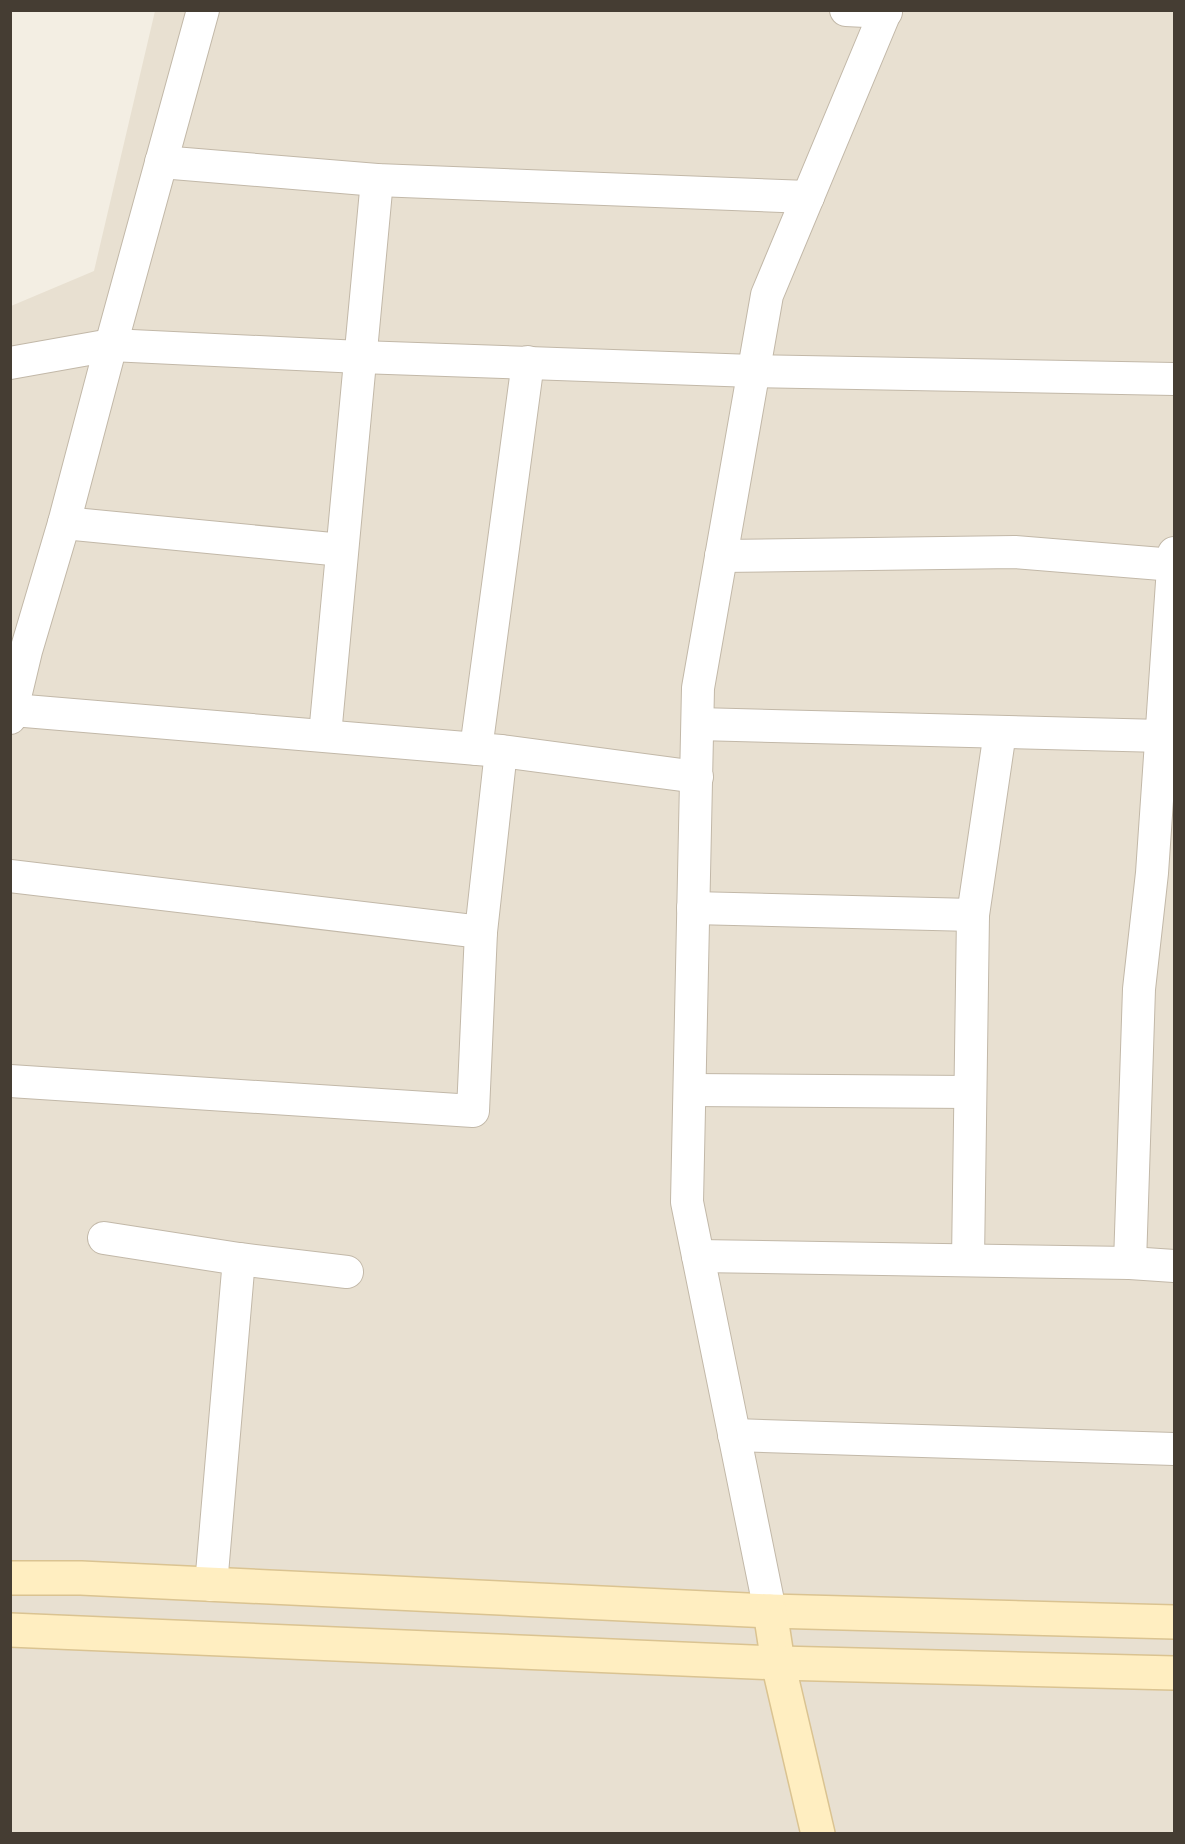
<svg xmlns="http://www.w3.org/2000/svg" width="1185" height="1844" font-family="Barlow,sans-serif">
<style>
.residential{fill:#e8e0d1}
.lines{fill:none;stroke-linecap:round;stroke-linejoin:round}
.street-casing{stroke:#c2b8a8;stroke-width:34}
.secondary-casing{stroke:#dac391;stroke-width:36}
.street{stroke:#fff;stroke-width:32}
.secondary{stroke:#ffeec1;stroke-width:33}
</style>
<rect width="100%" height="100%" fill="#f3eee3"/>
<polygon class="residential" points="155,11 1174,11 1174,1833 11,1834 11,306 94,271"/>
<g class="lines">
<g class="street-casing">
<g id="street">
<polyline points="846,10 886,12"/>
<polyline points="161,162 377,180 808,197"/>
<polyline points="10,363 111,345 360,357 753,371 1174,379"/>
<polyline points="64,523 342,550"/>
<polyline points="721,556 1015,552 1174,565"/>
<polyline points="13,710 501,751 697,777"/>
<polyline points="10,718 26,651 64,523 111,345 203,10"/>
<polyline points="698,724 1162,736"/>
<polyline points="325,735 377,180"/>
<polyline points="476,749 528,362"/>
<polyline points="10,876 481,932"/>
<polyline points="693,908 973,915"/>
<polyline points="10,1081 473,1111 481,932 501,751"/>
<polyline points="690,1090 970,1092"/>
<polyline points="104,1238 239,1259 211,1585"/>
<polyline points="698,1256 1130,1263 1174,1266"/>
<polyline points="239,1259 347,1272"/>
<polyline points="968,1260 973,915 1000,732"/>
<polyline points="1130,1263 1139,989 1152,873 1174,553"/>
<polyline points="734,1435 1174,1449"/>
<polyline points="770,1611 687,1202 698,688 767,295 886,10"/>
</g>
</g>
<g class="secondary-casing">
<g id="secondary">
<polyline points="10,1578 81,1578 770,1611 1174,1622"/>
<polyline points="770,1611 778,1663 818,1834"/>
<polyline points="10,1630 778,1663 1174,1673"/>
</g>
</g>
<use href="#street" class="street"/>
<use href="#secondary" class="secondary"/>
</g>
<rect width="1185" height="1844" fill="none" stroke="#453d33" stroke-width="24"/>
</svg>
